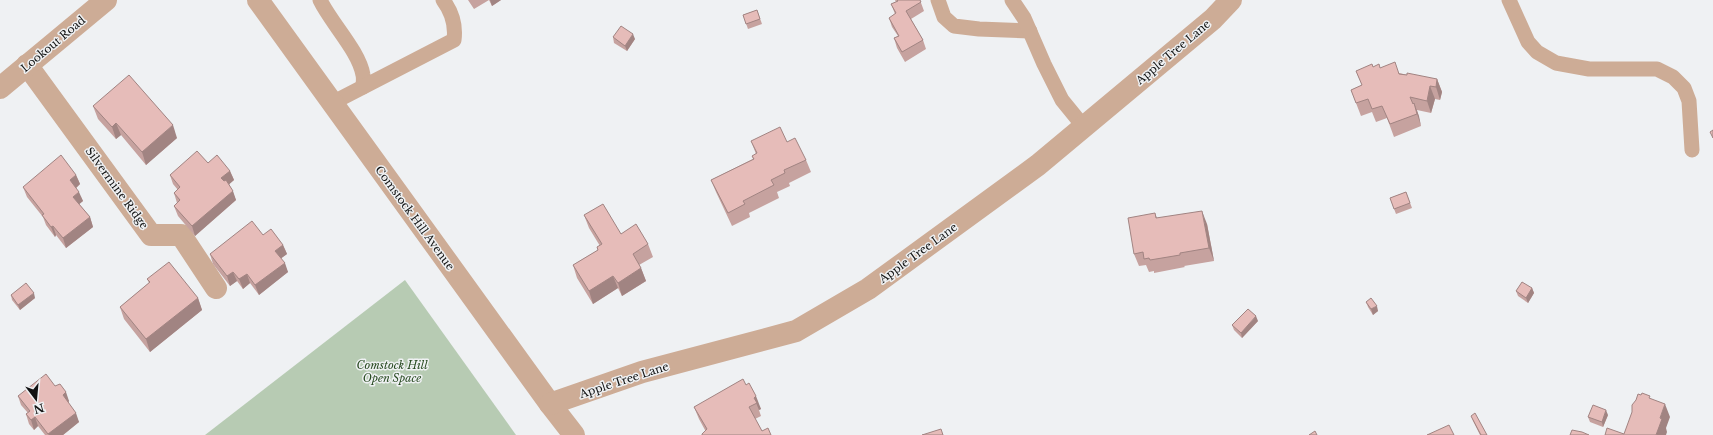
<svg xmlns="http://www.w3.org/2000/svg" width="1713" height="435" font-family="'Libre Baskerville',serif">
<style>
.green{fill:#b7cbb3}
.lines{fill:none;stroke-linecap:round;stroke-linejoin:round}
.service{stroke:#cdac96;stroke-width:15}
.minor{stroke:#cdac96;stroke-width:22}
.wall{fill:#c6a29f}
.shaded-wall{fill:#a18482}
.building{fill:#e6bcb9;stroke:#a18482}
.labels{text-anchor:middle;dominant-baseline:central;stroke-width:3;stroke-linejoin:round;paint-order:stroke}
.street-label{font-size:11px;fill:#121313;stroke:#eff1f3}
.park-label{font-size:11px;font-style:italic;fill:#274a20;stroke:#eff1f3}
</style>
<rect width="100%" height="100%" fill="#eff1f3"/>
<polygon class="green" points="405,280 516,435 205,435"/>
<g class="lines">
<g class="service">
<path d="M320 0C331 23 359 51 363 75 364 79 363 83 363 87"/>
<polyline points="938,0 944,17 954,26 979,29 1030,31"/>
<polyline points="1012,0 1024,18 1044,64 1062,100 1084,127"/>
<polyline points="1509,0 1528,42 1537,52 1556,63 1589,69 1657,69 1673,77 1684,88 1689,101 1692,150"/>
<path d="M332 103 454 40C456 25 452 12 443 0"/>
</g>
<g class="minor">
<polyline points="258,0 550,404 574,435"/>
<polyline points="27,65 151,235 181,235 216,288"/>
<polyline points="0,88 106,0"/>
<polyline points="550,404 642,372 796,331 868,289 1038,165 1213,19 1231,0"/>
</g>
</g>
<g class="wall">
<polygon points="468,0 501,0 492,6 489,0 474,9"/>
<polygon points="895,0 920,0 924,11 911,19 923,40 926,49 905,62 897,48 894,38 898,36 892,27 889,18 895,14 891,4 896,2"/>
<polygon points="757,10 762,24 748,29 743,15"/>
<polygon points="613,37 635,39 627,51 614,43"/>
<polygon points="1373,67 1380,68 1407,75 1437,79 1442,92 1440,100 1435,99 1431,113 1417,110 1421,126 1394,137 1387,118 1376,122 1372,112 1361,116 1351,90 1362,85 1356,71"/>
<polygon points="93,106 177,138 146,165 121,135 116,139 98,119"/>
<polygon points="751,141 787,142 806,160 811,172 789,183 790,186 777,192 779,198 749,213 750,217 732,226 716,192 711,180 753,159 752,156 756,154"/>
<polygon points="208,163 230,171 234,180 229,184 236,200 195,236 178,216 174,206 177,203 174,193 178,190 173,184 170,175"/>
<polygon points="76,175 80,184 76,188 83,201 79,204 90,217 93,227 66,248 56,235 55,237 46,225 43,217 27,197 23,187"/>
<polygon points="1406,192 1412,208 1396,214 1390,198"/>
<polygon points="1155,213 1157,218 1207,224 1214,261 1184,266 1185,267 1154,273 1154,271 1149,272 1146,265 1139,266 1134,254"/>
<polygon points="584,215 621,234 648,244 653,257 639,265 641,268 646,281 622,296 618,288 593,304 577,278 573,265 598,250 597,247 600,246 589,228"/>
<polygon points="263,235 283,245 287,254 281,258 288,272 259,295 250,283 243,289 237,281 230,286 213,264 210,254"/>
<polygon points="147,279 198,298 202,310 150,352 124,319 120,307 149,283"/>
<polygon points="1532,288 1534,293 1528,303 1518,296 1516,291"/>
<polygon points="11,295 35,298 20,310 12,300"/>
<polygon points="1366,302 1378,311 1373,315 1368,307"/>
<polygon points="1258,321 1242,338 1234,330 1232,325"/>
<polygon points="746,385 761,409 759,410 761,416 755,419 762,431 771,435 705,430 699,419 694,407"/>
<polygon points="55,386 69,401 68,402 79,422 63,435 45,435 38,426 34,430 29,424 26,414 28,413 21,405 18,396"/>
<polygon points="1608,415 1603,427 1590,422 1588,417"/>
<polygon points="1471,416 1487,435 1480,435 1473,421"/>
</g>
<g class="shaded-wall">
<polygon points="490,0 501,0 492,6"/>
<polygon points="633,34 635,39 627,51 625,46"/>
<polygon points="1437,79 1442,92 1440,100 1436,87"/>
<polygon points="1430,86 1435,99 1431,113 1427,101"/>
<polygon points="1414,103 1419,116 1421,126 1417,114"/>
<polygon points="116,123 121,135 116,139 112,127"/>
<polygon points="173,125 177,138 146,165 142,152"/>
<polygon points="230,171 234,180 225,188 221,178"/>
<polygon points="76,175 80,184 74,190 70,180"/>
<polygon points="233,191 236,200 195,236 192,226"/>
<polygon points="79,192 83,201 77,206 73,197"/>
<polygon points="1202,211 1207,224 1214,261 1209,248"/>
<polygon points="90,217 93,227 66,248 63,238"/>
<polygon points="53,226 56,235 55,237 51,227"/>
<polygon points="283,245 287,254 279,260 275,251"/>
<polygon points="285,263 288,272 259,295 255,285"/>
<polygon points="641,268 646,281 622,296 618,283"/>
<polygon points="233,272 237,281 230,286 227,276"/>
<polygon points="247,274 250,283 243,289 239,279"/>
<polygon points="613,276 618,288 593,304 589,291"/>
<polygon points="1532,288 1534,293 1528,303 1526,298"/>
<polygon points="34,293 35,298 20,310 18,305"/>
<polygon points="198,298 202,310 150,352 146,339"/>
<polygon points="1377,306 1378,311 1373,315 1371,309"/>
<polygon points="1256,316 1258,321 1242,338 1241,333"/>
<polygon points="66,392 69,401 67,405 63,395"/>
<polygon points="756,396 761,409 759,410 754,398"/>
<polygon points="1665,404 1670,417 1666,428 1667,432 1666,435 1656,435 1660,418"/>
<polygon points="1606,410 1608,415 1603,427 1602,422"/>
<polygon points="76,413 79,422 63,435 49,435 48,434"/>
<polygon points="35,417 38,426 34,430 31,420"/>
</g>
<g class="building">
<polygon points="897,0 920,0 921,2 906,11 923,40 902,52 894,38 899,36 889,18 896,13 891,4 898,1"/>
<polygon points="757,10 760,19 746,24 743,15"/>
<polygon points="621,26 633,34 625,46 613,37"/>
<polygon points="1395,62 1399,74 1407,75 1407,73 1437,79 1436,87 1430,86 1427,101 1410,97 1413,104 1414,103 1417,114 1390,124 1382,106 1372,109 1368,99 1356,103 1351,90 1362,85 1356,71 1372,64 1373,67 1379,64 1380,68"/>
<polygon points="129,75 173,125 142,152 116,123 112,127 93,106"/>
<polygon points="780,127 787,142 795,138 806,160 784,170 785,173 771,180 774,185 743,201 745,204 728,213 711,180 754,159 752,156 757,153 751,141"/>
<polygon points="1713,130 1713,138 1710,132"/>
<polygon points="197,151 208,163 217,155 230,171 221,178 224,181 226,180 233,191 192,226 174,206 180,200 174,193 180,187 170,175"/>
<polygon points="61,155 76,175 70,180 79,192 73,197 90,217 63,238 53,226 51,227 42,215 44,214 23,187"/>
<polygon points="1406,192 1410,203 1394,209 1390,198"/>
<polygon points="603,204 621,234 636,224 648,244 633,254 641,268 618,283 613,276 589,291 573,265 598,250 597,247 602,244 584,215"/>
<polygon points="1202,211 1209,248 1180,253 1180,255 1150,260 1149,258 1144,259 1143,252 1134,254 1128,218 1155,213 1156,218"/>
<polygon points="252,221 263,235 271,229 283,245 275,251 285,263 255,285 247,274 239,279 233,272 227,276 210,254"/>
<polygon points="169,262 198,298 146,339 120,307 150,282 147,279"/>
<polygon points="1522,282 1532,288 1526,298 1516,291"/>
<polygon points="26,283 34,293 18,305 11,295"/>
<polygon points="1371,298 1377,306 1371,309 1366,302"/>
<polygon points="1248,309 1256,316 1241,333 1232,325"/>
<polygon points="46,374 55,386 60,384 66,392 63,395 76,413 48,434 35,417 31,420 26,414 30,411 18,396"/>
<polygon points="743,379 746,385 749,383 756,396 754,398 757,403 749,407 762,431 768,428 771,435 702,435 702,434 707,429 694,407"/>
<polygon points="1642,393 1650,396 1649,398 1665,404 1660,418 1662,419 1656,435 1605,435 1607,428 1624,434 1632,412 1632,405 1636,400 1638,394 1641,395"/>
<polygon points="1593,405 1606,410 1602,422 1588,417"/>
<polygon points="1475,413 1487,435 1481,435 1471,416"/>
<polygon points="1449,425 1454,435 1427,435"/>
<polygon points="941,429 943,435 922,435"/>
<polygon points="1572,430 1582,432 1589,435 1570,435"/>
<polygon points="1315,431 1317,435 1309,435"/>
</g>
<g class="labels">
<g class="street-label">
<text transform="translate(53 44) rotate(-40)">Lookout Road</text>
<text transform="translate(1173 52) rotate(-40)">Apple Tree Lane</text>
<text transform="translate(117 188) rotate(54)">Silvermine Ridge</text>
<text transform="translate(415 218) rotate(54)">Comstock Hill Avenue</text>
<text transform="translate(918 253) rotate(-36)">Apple Tree Lane</text>
<text transform="translate(624 380) rotate(-18)">Apple Tree Lane</text>
</g>
<g class="park-label">
<text x="392" y="365">Comstock Hill<tspan x="392" dy="13">Open Space</tspan></text>
</g>
</g>
<g transform="translate(36 399) rotate(164)" stroke="#eff1f3" stroke-width="3" paint-order="stroke">
<path d="M0-3L7 15L0 10L-7 15Z" fill="#121313"/>
<text y="-6" font-size="11" font-weight="bold" text-anchor="middle" fill="#121313">N</text>
</g>
</svg>
